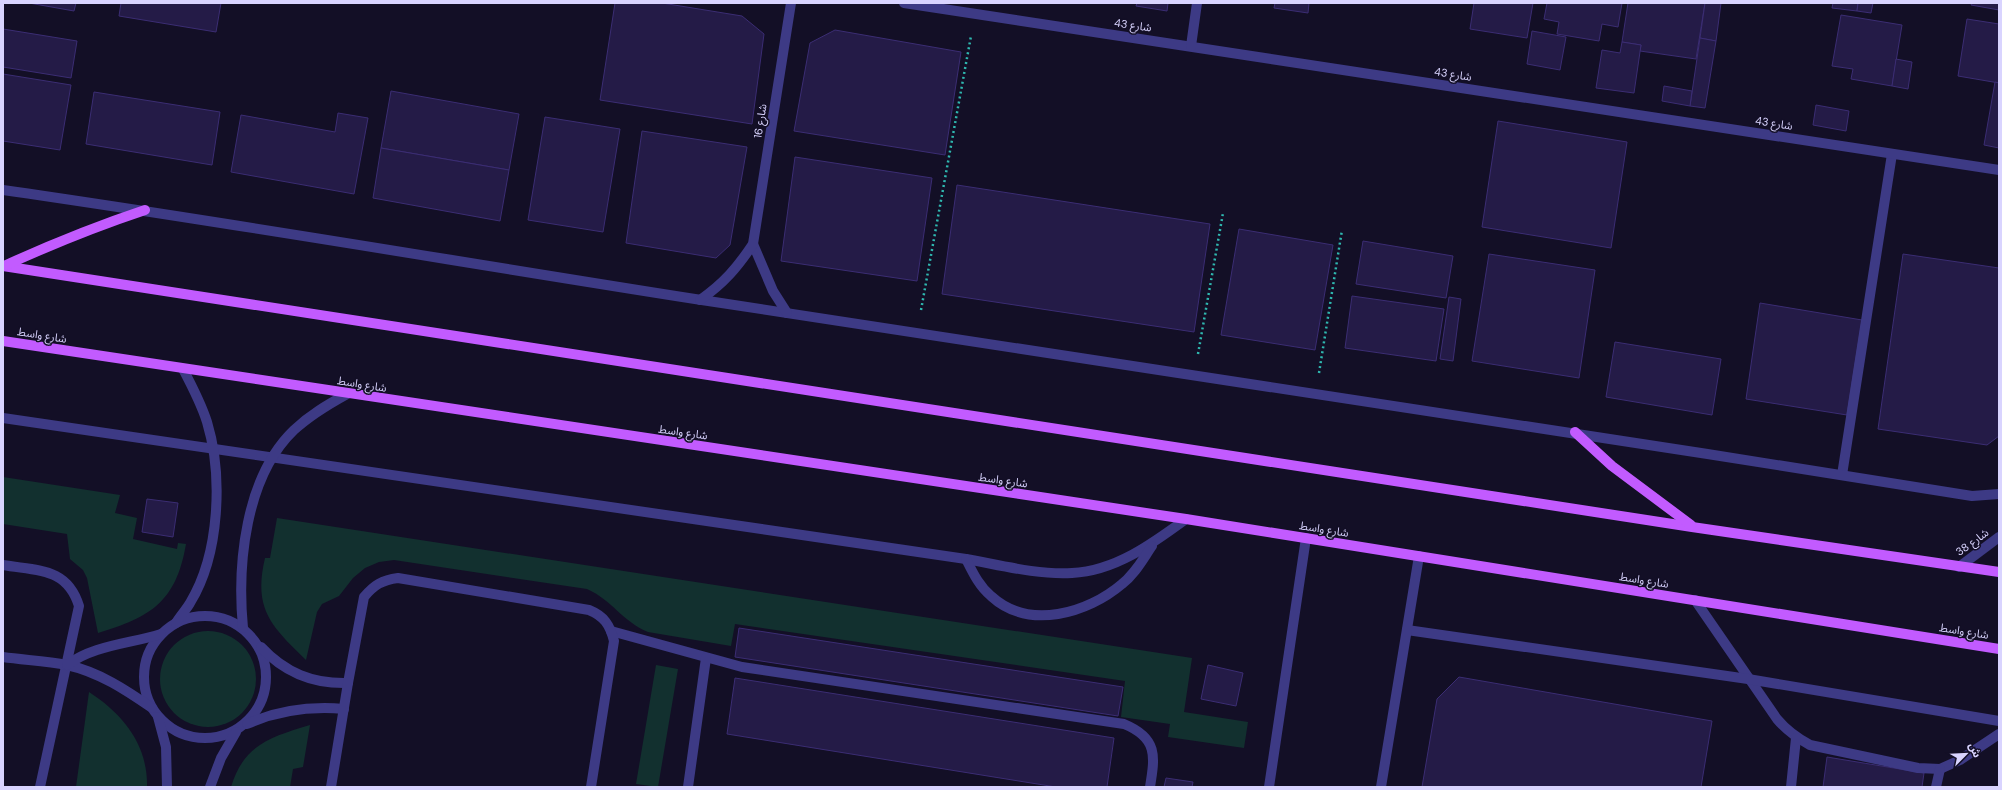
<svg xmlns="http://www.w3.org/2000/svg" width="2002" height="790" font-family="'DM Sans','Noto Sans Arabic',sans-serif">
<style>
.green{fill:#12302f}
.building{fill:#241b47;stroke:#3b2d73}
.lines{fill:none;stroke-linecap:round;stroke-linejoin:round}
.path{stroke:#2fb8b0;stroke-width:2.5;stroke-dasharray:2 3;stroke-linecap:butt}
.lane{stroke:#3d3a85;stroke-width:10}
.street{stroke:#3d3a85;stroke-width:10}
.primary{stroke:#c25bff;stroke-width:10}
.labels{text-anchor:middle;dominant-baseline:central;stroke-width:3;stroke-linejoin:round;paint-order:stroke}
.street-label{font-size:11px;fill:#d9d4ff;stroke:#130f26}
</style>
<rect width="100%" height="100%" fill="#130f26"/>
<g class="green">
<path d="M3 477 120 495 115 513 137 518 133 539 177 549 178 543 186 544C176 602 151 617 98 633L87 578 83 570 70 559 67 534 3 524Z"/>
<path d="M277 518 1192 658 1184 712 1248 722 1244 748 1168 737 1170 724 1121 717 1125 681 735 624 731 646 648 632C623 622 612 600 587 589L394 560 379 562 365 568 353 578 339 596 322 604 317 612 306 660C271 626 253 609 265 558H270Z"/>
<circle cx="208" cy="679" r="48"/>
<polygon points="656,665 678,669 658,787 636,784"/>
<path d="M89 692C123 714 148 745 147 787H76Z"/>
<path d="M310 725 303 767 293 769 290 787H231C244 744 271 737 310 725Z"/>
</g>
<g class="building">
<polygon points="29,3 76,3 74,11"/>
<polygon points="121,3 221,3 216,32 119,16"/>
<polygon points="615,3 662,3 742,16 764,34 752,124 600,100"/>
<polygon points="1137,3 1168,3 1167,11 1136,6"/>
<polygon points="1275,3 1309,3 1308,13 1274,8"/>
<polygon points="1474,3 1533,3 1527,38 1470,29"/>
<polygon points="1547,3 1622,3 1618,27 1602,24 1599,41 1557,34 1559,22 1544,19"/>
<polygon points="1628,3 1705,3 1696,59 1640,51 1641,45 1622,42"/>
<polygon points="1705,3 1721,3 1716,41 1700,38"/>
<polygon points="1833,3 1858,3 1857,11 1832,8"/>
<polygon points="1858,3 1873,3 1871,13 1857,11"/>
<polygon points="1972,3 1999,3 1999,10 1971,5"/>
<polygon points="1841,15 1902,25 1892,86 1851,79 1853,69 1832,66"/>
<polygon points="1967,19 1999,24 1999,83 1958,76"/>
<polygon points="3,29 77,41 71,78 3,67"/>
<polygon points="835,30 961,52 945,155 794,131 810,43"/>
<polygon points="1532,31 1566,37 1560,70 1527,64"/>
<polygon points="1700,38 1716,41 1705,108 1690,106"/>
<polygon points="1622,42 1641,45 1634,93 1596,88 1602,50 1620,53"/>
<polygon points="1896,59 1912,62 1908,89 1892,86"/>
<polygon points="3,74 71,85 60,150 3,141"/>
<polygon points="1995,82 1999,83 1999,148 1984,145"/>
<polygon points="1664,86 1692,91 1690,106 1662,101"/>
<polygon points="391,91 519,114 509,170 381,148"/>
<polygon points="94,92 220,112 212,165 86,144"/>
<polygon points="1816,105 1849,111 1846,131 1813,125"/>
<polygon points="338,113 368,118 354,194 231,172 241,115 335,132"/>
<polygon points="545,117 620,129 603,232 528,220"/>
<polygon points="1498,121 1627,142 1611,248 1482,227"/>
<polygon points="642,131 747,147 730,245 716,258 626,243"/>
<polygon points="381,148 509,170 500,221 373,198"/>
<polygon points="795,157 932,178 917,281 781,261"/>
<polygon points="957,185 1210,224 1194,332 942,294"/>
<polygon points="1239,229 1333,245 1315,350 1221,335"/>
<polygon points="1363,241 1453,256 1446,298 1356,284"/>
<polygon points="1489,254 1595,270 1579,378 1472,361"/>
<polygon points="1903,254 1999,268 1999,436 1987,445 1878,429"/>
<polygon points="1352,296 1444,309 1436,361 1345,348"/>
<polygon points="1449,297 1461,299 1453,361 1440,359"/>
<polygon points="1760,303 1862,320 1847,415 1746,399"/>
<polygon points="1615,342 1721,359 1712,415 1606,397"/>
<polygon points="147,499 178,503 173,537 142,532"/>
<polygon points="739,628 1123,687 1118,716 735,657"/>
<polygon points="1208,665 1243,673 1236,706 1201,699"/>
<polygon points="1459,677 1712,721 1701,787 1422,787 1437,699"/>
<polygon points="735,678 1114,738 1107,787 1056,787 727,734"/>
<polygon points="1827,757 1924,773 1922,787 1823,787"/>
<polygon points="1166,778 1193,782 1192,787 1164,787"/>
</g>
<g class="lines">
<g class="path">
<polyline points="921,310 971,36"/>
<polyline points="1198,354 1223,213"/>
<polyline points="1319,373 1342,230"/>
</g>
<g class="lane">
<path d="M3 418 966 559C1000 565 1037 575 1072 573 1115 571 1152 544 1186 519"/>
<polyline points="1842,475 1892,154"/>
<path d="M966 559C973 573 979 586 991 596 1029 631 1088 613 1122 584 1135 574 1143 559 1152 546"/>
<path d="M3 565C37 571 67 567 79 606L40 787"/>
<path d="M1695 600 1777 719C1787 731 1797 738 1810 745L1918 768 1940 769 1960 760 1999 734"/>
<circle cx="205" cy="677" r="61"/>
<path d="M176 623C180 616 186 610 190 603 220 554 223 475 207 422 201 403 192 386 183 369"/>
<path d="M243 628C237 565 245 477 294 430 310 415 327 405 347 394"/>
<path d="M611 631 742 667 1124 724C1158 738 1155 756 1150 787"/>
<path d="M261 647C285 673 313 684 348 683"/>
<path d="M3 657C24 660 46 661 67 665 99 672 126 690 152 708"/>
<path d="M67 665C94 645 129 644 161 634"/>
<polyline points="158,717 166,747 167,787"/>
<path d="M247 724C279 710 310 706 344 709"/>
<polyline points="210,787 221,758 236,732"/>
<path d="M331 787 348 683 364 597C374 585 382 580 398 578L589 610C604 616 610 625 614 641L591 787"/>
<polyline points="688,787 706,658"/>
<polyline points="1269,787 1306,538"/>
<polyline points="1791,787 1796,738"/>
<polyline points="1936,787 1940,769"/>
</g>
<g class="street">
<polyline points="904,3 1999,170"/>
<polyline points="1191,46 1197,3"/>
<path d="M3 190C234 223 465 263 695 299 1121 366 1547 427 1972 496L1999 494"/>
<polyline points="753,244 773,291 787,313"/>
<path d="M700 300C724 283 737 268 753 244L791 3"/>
<polyline points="1959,567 1999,537"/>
<polyline points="1407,630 1748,679 1999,721"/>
<polyline points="1381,787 1419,556"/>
</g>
<g class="primary">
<polyline points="3,266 1692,527 1999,572"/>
<path d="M4 266C50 245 97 226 145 210"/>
<polyline points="3,341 1186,519 1999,649"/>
<polyline points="1575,432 1612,466 1691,525"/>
</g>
</g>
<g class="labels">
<g class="street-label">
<text transform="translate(1133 25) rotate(8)">شارع 43</text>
<text transform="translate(1453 74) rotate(9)">شارع 43</text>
<text transform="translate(760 121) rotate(-81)">شارع 16</text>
<text transform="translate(1774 123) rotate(9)">شارع 43</text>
<text transform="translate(42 335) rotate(9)">شارع واسط</text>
<text transform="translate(362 384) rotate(9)">شارع واسط</text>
<text transform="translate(683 432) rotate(8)">شارع واسط</text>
<text transform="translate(1003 480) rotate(8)">شارع واسط</text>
<text transform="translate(1324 529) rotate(9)">شارع واسط</text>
<text transform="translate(1972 542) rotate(-36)">شارع 38</text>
<text transform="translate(1644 580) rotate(9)">شارع واسط</text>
<text transform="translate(1964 631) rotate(9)">شارع واسط</text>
</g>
</g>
<rect width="2002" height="790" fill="none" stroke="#d9d4ff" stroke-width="8"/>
<g transform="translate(1966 754) rotate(66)" stroke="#130f26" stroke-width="3" paint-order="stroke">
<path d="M0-3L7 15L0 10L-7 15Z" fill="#d9d4ff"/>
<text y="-6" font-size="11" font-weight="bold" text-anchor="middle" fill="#d9d4ff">ش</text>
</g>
</svg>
